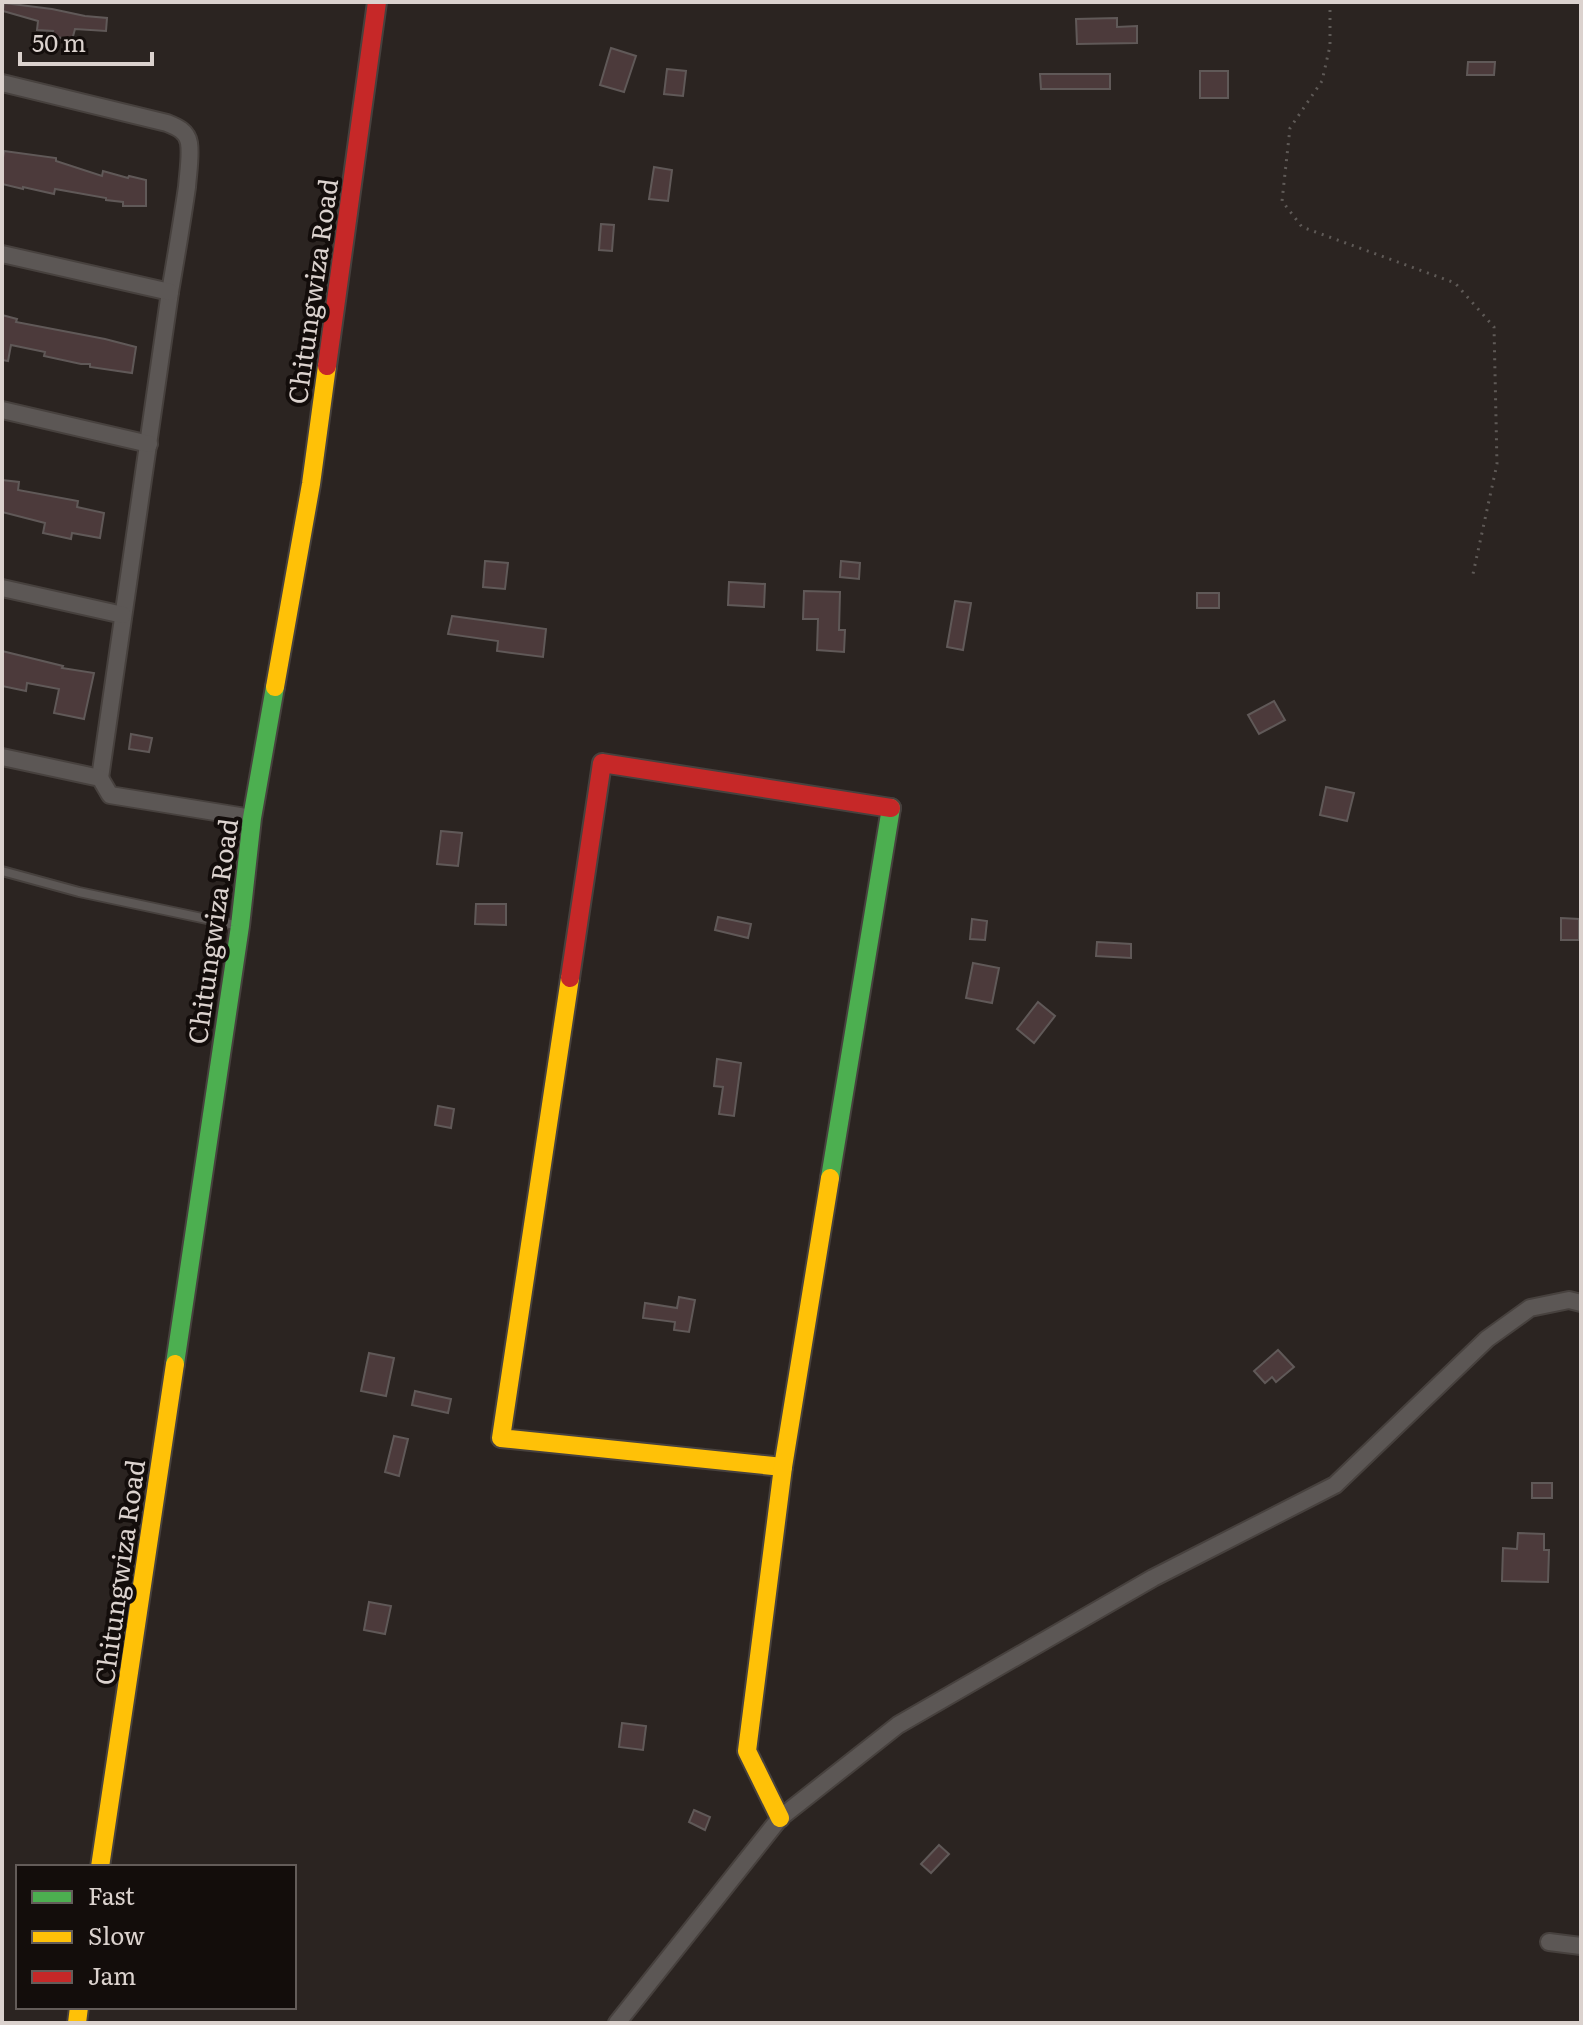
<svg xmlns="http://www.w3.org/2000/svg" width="1583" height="2025" font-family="Literata,serif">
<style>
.building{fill:#4c3a3b;stroke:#605958;stroke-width:2}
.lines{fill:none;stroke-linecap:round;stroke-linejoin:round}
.lane-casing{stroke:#47413e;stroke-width:12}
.street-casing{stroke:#47413e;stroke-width:20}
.fast-casing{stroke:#47413e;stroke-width:22}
.slow-casing{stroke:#47413e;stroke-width:22}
.jam-casing{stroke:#47413e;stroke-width:22}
.path{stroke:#5f5a57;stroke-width:3;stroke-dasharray:2 6;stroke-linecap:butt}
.lane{stroke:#5c5755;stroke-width:8}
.street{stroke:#5c5755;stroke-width:16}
.fast{stroke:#4caf50;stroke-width:18}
.slow{stroke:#ffc107;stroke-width:18}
.jam{stroke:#c62828;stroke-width:18}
.labels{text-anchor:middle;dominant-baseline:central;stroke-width:8;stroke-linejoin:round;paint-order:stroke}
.street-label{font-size:26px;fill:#dbd2ce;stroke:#130d0b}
</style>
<rect width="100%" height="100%" fill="#2b2421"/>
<g class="building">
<polygon points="4,3 52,9 85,16 107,18 106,31 75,29 72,40 52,36 53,31 37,30 38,21 3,11"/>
<polygon points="1117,18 1117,27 1137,26 1137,43 1077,44 1076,19"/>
<polygon points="611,48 636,56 624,92 600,85"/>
<polygon points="1468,62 1495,62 1494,75 1467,75"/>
<polygon points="667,69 686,71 683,96 664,94"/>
<rect x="1200" y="71" width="28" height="27"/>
<polygon points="1040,74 1110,74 1110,89 1041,89"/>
<polygon points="4,151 56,158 56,161 102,176 103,171 128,178 129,176 146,180 146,206 123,206 123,202 106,200 106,198 55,189 54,194 23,187 23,189 2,184 2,164"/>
<polygon points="654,167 672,170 668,201 649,199"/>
<polygon points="601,224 614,225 612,251 599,250"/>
<polygon points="2,315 17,319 16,322 105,339 136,347 132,373 90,367 90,364 81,364 44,356 45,352 11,345 8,361 2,360"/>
<polygon points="2,480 19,482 18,490 78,501 77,507 104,513 100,538 72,533 71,539 43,533 45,523 2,512"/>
<polygon points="485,561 508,563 505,589 483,587"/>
<polygon points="841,561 860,563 859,579 840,577"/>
<polygon points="729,582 765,584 764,607 728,605"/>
<polygon points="804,591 840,592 839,630 845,630 844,652 817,650 818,619 803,619"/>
<rect x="1197" y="593" width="22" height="15"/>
<polygon points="955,601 971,603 963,650 947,647"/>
<polygon points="452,616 546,629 543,657 497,651 498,641 448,634"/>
<polygon points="2,651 63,666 62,668 94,673 84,719 54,713 59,689 27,683 26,691 2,686"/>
<polygon points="1274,701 1285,720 1259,734 1248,715"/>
<polygon points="131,734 152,738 149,752 129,749"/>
<polygon points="1326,787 1354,793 1347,821 1320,815"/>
<polygon points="441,831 462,833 458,866 437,864"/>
<polygon points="476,904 506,904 506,925 475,924"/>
<polygon points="718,917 751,924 748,938 715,930"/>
<polygon points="1561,918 1579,919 1579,940 1561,940"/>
<polygon points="972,919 987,921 985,940 970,939"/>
<polygon points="1097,942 1131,944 1131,958 1096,956"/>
<polygon points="973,963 999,968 992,1003 966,998"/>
<polygon points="1038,1002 1055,1016 1034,1043 1017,1029"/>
<polygon points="717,1059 741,1063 734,1116 719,1114 723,1087 714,1086"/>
<polygon points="438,1106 454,1109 451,1128 435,1125"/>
<polygon points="679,1297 695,1300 689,1332 674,1330 675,1322 643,1318 645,1303 677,1308"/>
<polygon points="1278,1350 1294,1367 1276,1382 1272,1377 1265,1383 1254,1371"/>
<polygon points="369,1353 394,1358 386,1396 361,1391"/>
<polygon points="415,1391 451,1399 448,1413 412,1405"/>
<polygon points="394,1436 408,1439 399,1476 385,1472"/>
<rect x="1532" y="1483" width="20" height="15"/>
<polygon points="1518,1533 1544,1534 1544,1550 1549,1550 1548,1582 1502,1581 1503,1548 1517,1549"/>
<polygon points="369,1602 391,1606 385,1634 364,1630"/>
<polygon points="622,1723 646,1726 643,1750 619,1747"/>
<polygon points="694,1810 710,1817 705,1830 689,1822"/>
<polygon points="939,1845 949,1854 931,1873 921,1864"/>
</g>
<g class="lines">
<g class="lane-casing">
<polyline id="lane" points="2,871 79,892 235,925"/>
</g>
<g class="street-casing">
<g id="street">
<path d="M2 83 167 123C177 127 187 131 189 143 191 156 188 173 187 187 182 222 176 257 170 292L100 778"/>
<polyline points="2,254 170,292"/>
<polyline points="2,410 149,444"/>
<polyline points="2,588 123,615"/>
<polyline points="2,757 100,778 110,795 252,818"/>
<polyline points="1549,1942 1581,1946"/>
<polyline points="617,2023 780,1818 898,1725 1153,1578 1335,1485 1487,1339 1530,1308 1569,1300 1581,1303"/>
</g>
</g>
<g class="fast-casing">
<g id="fast">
<polyline points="830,1178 891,808"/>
<polyline points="175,1364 240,926 252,818 275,687"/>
</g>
</g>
<g class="slow-casing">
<g id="slow">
<polyline points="275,687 311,484 327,366"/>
<polyline points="570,978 501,1438 783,1467"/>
<polyline points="780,1818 747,1751 783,1467 830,1178"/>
<polyline points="100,1867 175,1364"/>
<polyline points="77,2023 79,2007"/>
</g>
</g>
<g class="jam-casing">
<g id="jam">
<polyline points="327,366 377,2"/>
<polyline points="570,978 602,763 891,808"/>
</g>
</g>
<polyline class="path" points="1330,2 1330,46 1322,81 1290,128 1282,201 1302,227 1455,283 1494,327 1497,464 1473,574"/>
<use href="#lane" class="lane"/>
<use href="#street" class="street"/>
<use href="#fast" class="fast"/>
<use href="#slow" class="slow"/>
<use href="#jam" class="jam"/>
</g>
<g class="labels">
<g class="street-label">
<text transform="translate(311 291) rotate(-82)">Chitungwiza Road</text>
<text transform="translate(211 931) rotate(-82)">Chitungwiza Road</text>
<text transform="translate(118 1572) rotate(-82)">Chitungwiza Road</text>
</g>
</g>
<rect width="1583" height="2025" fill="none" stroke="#dbd2ce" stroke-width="8"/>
<rect x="16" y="1865" width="280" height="144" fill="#130d0b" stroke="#635c59" stroke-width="2"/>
<rect x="32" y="1891" width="40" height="12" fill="#4caf50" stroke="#635c59" stroke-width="2"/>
<text x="88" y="1905" font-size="24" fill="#dbd2ce">Fast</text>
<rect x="32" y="1931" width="40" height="12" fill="#ffc107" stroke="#635c59" stroke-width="2"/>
<text x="88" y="1945" font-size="24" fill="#dbd2ce">Slow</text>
<rect x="32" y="1971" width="40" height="12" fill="#c62828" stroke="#635c59" stroke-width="2"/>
<text x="88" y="1985" font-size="24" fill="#dbd2ce">Jam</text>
<path d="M20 52v12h132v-12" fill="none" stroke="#dbd2ce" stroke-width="4"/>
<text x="32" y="52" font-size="24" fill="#dbd2ce" stroke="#130d0b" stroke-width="6" paint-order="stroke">50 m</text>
</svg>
